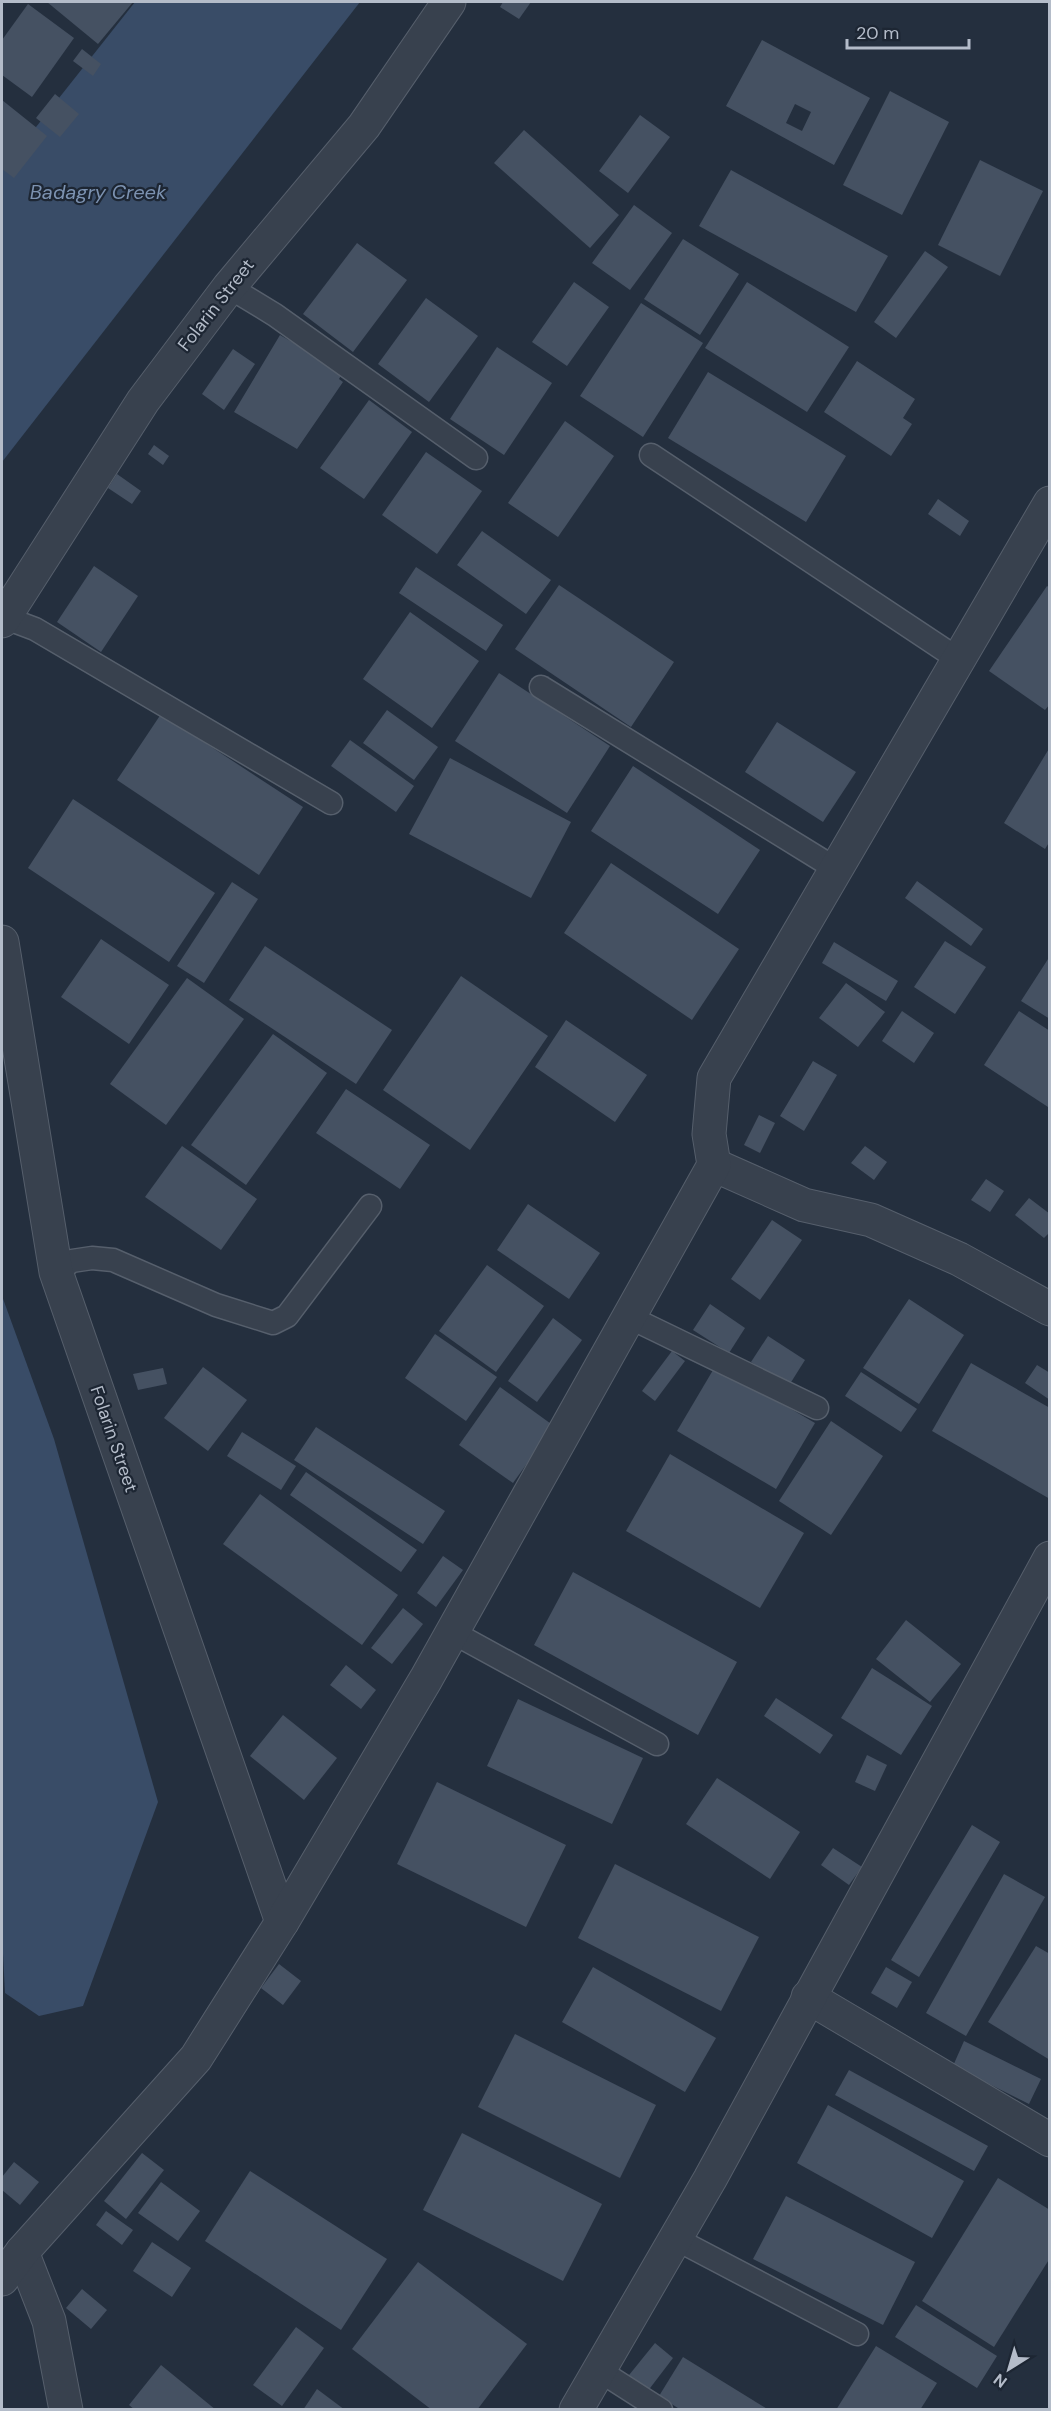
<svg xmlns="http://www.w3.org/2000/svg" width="1051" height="2411" font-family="'DM Sans',sans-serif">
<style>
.water{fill:#394c67}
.building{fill:#455162;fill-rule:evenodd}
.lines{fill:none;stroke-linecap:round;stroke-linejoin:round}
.service-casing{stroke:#565f6c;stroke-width:25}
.minor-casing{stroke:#565f6c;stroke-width:35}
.service{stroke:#38414e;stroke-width:22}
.minor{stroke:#38414e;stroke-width:33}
.labels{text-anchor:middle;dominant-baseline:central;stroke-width:4.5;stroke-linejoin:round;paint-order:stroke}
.street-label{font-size:18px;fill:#b4bcc9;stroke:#1d2633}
.water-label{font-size:20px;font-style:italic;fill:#7c92b1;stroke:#1d2633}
</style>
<rect width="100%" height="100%" fill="#242f3e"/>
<g class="water">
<polygon points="135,2 360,2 2,462 2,170"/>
<polygon points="2,1296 54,1439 158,1802 83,2006 39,2016 5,1993 2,1934"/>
</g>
<g class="building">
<polygon points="47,2 133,2 98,44"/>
<polygon points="503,2 531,2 519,19 500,7"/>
<polygon points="28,4 74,38 32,97 2,75 2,40"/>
<path d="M762 40 870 98 834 165 726 106ZM795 104 811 112 802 131 786 123Z"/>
<polygon points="82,49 101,64 93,76 73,61"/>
<polygon points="890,91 949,122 902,215 843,185"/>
<polygon points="55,94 79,114 60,137 36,118"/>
<polygon points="2,100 47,136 14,178 2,169"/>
<polygon points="640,115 670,137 628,193 599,171"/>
<polygon points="524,130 619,215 590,248 494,163"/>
<polygon points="980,160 1043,191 1000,276 938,245"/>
<polygon points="731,170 888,256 856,312 699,226"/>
<polygon points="634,205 672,233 630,290 592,263"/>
<polygon points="683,239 739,274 700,335 644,299"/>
<polygon points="357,243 407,280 353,352 303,314"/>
<polygon points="925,251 948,267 896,338 874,322"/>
<polygon points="574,282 609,307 567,366 532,342"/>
<polygon points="747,282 849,347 807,412 705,348"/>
<polygon points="426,298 478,336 429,402 378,364"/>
<polygon points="641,303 703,343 643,437 580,396"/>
<polygon points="280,335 343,372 339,379 343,382 297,449 234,412"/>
<polygon points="497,347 552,383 504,455 450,419"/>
<polygon points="233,349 255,364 224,410 202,394"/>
<polygon points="857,361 915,399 903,418 912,424 891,456 824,412"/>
<polygon points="708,372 846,456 806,522 668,438"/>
<polygon points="369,400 412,432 364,499 320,468"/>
<polygon points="565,421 614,456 558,537 508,503"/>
<polygon points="154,445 169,456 163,465 148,454"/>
<polygon points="426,452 482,491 437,554 382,515"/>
<polygon points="117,474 141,491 132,504 108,488"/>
<polygon points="938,499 969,521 960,536 928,514"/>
<polygon points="482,531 551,580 526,614 457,565"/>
<polygon points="94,566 138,596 101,652 57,622"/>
<polygon points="416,567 503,625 486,651 399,593"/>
<polygon points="559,585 674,662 631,727 515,649"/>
<polygon points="1047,586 1050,588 1050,704 1045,710 989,671"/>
<polygon points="410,612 479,661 432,728 363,679"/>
<polygon points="499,673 610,746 567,813 455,741"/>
<polygon points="387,710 438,747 414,780 363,743"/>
<polygon points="161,714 303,807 259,875 117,780"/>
<polygon points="777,722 856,772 823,822 745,772"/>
<polygon points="350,740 414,786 396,812 331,766"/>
<polygon points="1050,747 1050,841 1045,849 1004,823"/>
<polygon points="450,758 571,822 531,898 409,834"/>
<polygon points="633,766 760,850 718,914 591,831"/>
<polygon points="73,799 215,893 169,962 28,868"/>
<polygon points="611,863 739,949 692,1020 564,933"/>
<polygon points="917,881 983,929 971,946 905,898"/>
<polygon points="232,882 258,899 204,983 177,966"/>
<polygon points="101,939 169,985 129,1044 61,997"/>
<polygon points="945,941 986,967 955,1014 914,987"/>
<polygon points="834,942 898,981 886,1001 822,963"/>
<polygon points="265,946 392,1030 356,1084 229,1000"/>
<polygon points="1050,956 1050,1019 1021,1001"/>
<polygon points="461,976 548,1036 470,1150 383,1090"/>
<polygon points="187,978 244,1019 166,1125 110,1084"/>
<polygon points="846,983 885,1012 858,1047 819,1018"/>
<polygon points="902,1011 934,1033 914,1063 882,1041"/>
<polygon points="1019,1011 1050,1031 1048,1107 984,1065"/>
<polygon points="566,1020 647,1075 615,1122 535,1067"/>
<polygon points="273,1034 327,1073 246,1185 191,1145"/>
<polygon points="813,1061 837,1075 804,1131 780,1116"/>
<polygon points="346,1089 430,1145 400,1189 316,1133"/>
<polygon points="759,1115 775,1123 760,1153 744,1145"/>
<polygon points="182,1146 257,1199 221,1250 145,1197"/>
<polygon points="865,1146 887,1162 874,1180 851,1163"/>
<polygon points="986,1179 1004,1191 990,1212 971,1200"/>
<polygon points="1029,1198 1050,1214 1050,1232 1044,1238 1015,1215"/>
<polygon points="528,1204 600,1253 569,1299 497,1250"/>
<polygon points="772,1220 802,1240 760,1300 731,1279"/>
<polygon points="487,1265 544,1306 496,1372 439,1331"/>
<polygon points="909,1299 964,1335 919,1404 863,1368"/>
<polygon points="710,1304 745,1328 729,1353 693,1330"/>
<polygon points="553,1318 582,1340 537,1402 508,1381"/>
<polygon points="435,1334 497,1377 466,1421 405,1378"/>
<polygon points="768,1336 805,1360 788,1387 751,1362"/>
<polygon points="672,1351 685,1361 655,1401 642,1391"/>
<polygon points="971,1363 1050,1408 1050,1499 932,1431"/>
<polygon points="716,1365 815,1423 776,1489 677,1431"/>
<polygon points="1037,1365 1050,1373 1050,1400 1025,1383"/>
<polygon points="203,1367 247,1400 208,1451 164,1418"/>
<polygon points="163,1368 167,1384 138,1390 133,1374"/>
<polygon points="861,1372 917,1409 901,1432 845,1396"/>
<polygon points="500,1387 554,1426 513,1483 459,1445"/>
<polygon points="831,1421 883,1456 831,1535 779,1501"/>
<polygon points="316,1427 445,1511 423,1544 294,1460"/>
<polygon points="242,1432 296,1466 281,1490 227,1456"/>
<polygon points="670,1454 804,1533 760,1608 626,1531"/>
<polygon points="306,1472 417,1550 401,1572 290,1495"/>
<polygon points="260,1494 398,1595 362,1645 223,1544"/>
<polygon points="443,1556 463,1570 436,1607 417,1593"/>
<polygon points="573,1572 737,1662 698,1735 534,1645"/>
<polygon points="403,1608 423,1624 392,1664 371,1648"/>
<polygon points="906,1620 961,1664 930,1702 876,1659"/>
<polygon points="346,1665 376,1690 361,1709 330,1685"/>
<polygon points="872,1668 932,1706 901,1755 841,1718"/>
<polygon points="776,1698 833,1735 820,1754 764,1716"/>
<polygon points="518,1699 643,1758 612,1824 487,1766"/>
<polygon points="283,1715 337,1758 304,1800 250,1756"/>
<polygon points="867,1755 887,1765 875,1791 855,1782"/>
<polygon points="717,1778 800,1832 770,1879 686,1824"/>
<polygon points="437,1782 566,1845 526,1927 397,1864"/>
<polygon points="972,1825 1000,1842 919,1977 891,1960"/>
<polygon points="833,1848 862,1867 849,1885 821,1865"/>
<polygon points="615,1864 759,1937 721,2011 578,1938"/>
<polygon points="1004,1874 1045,1897 966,2036 926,2013"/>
<polygon points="1036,1946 1050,1954 1050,2060 988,2022"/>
<polygon points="279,1964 301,1981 283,2005 261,1988"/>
<polygon points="593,1967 716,2038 685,2092 562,2022"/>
<polygon points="886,1967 912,1982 897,2008 871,1993"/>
<polygon points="515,2034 656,2105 620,2178 478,2107"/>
<polygon points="964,2041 1041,2079 1029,2104 953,2066"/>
<polygon points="849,2070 988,2146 974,2171 835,2095"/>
<polygon points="828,2105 964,2181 932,2238 797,2163"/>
<polygon points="462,2133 602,2204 563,2281 423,2210"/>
<polygon points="142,2153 164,2170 126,2219 104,2201"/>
<polygon points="14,2162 39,2182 20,2205 2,2190 2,2177"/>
<polygon points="250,2171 387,2259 341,2330 205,2241"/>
<polygon points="998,2178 1050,2210 1050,2258 994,2347 922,2301"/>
<polygon points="161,2182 200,2211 178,2241 138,2213"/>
<polygon points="786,2196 915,2262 883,2325 753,2259"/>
<polygon points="106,2211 133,2230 122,2245 96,2225"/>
<polygon points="152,2242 191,2268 172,2297 133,2271"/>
<polygon points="418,2262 527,2344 477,2410 432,2410 352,2349"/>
<polygon points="82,2289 107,2310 91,2329 66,2308"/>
<polygon points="916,2305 997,2356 977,2388 895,2337"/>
<polygon points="296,2327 324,2348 282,2406 253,2385"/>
<polygon points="655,2343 673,2358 644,2396 625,2380"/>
<polygon points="876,2346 937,2383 920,2410 836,2410"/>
<polygon points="683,2357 769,2410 681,2410 659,2396"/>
<polygon points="161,2365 216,2410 135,2410 129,2405"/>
<polygon points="317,2389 345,2410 303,2410"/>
</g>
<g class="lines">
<g class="service-casing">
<g id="service">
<polyline points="229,287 275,315 476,458"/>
<polyline points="651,455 958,659"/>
<polyline points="3,617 35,629 331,803"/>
<polyline points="541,687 836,869"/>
<polyline points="56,1272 72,1261 92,1258 113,1260 216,1305 273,1323 287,1316 370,1206"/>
<polyline points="629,1317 817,1408"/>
<polyline points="452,1632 657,1744"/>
<polyline points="676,2239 857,2334"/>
<polyline points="600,2371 661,2410"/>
</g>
</g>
<g class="minor-casing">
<g id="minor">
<polyline points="2,621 143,401 229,287 364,126 449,2"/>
<polyline points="2,942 56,1272 282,1922"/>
<polyline points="714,1165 804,1205 871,1220 959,1259 1050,1309"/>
<polyline points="808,1997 1050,2140"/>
<polyline points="22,2252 49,2321 66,2410"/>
<polyline points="2,2279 22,2252 196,2058 282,1922 426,1679 714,1165 709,1134 714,1078 1050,503"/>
<polyline points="576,2410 710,2179 1050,1558"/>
</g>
</g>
<use href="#service" class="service"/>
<use href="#minor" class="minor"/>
</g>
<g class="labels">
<g class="street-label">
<text transform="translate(216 305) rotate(-52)">Folarin Street</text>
<text transform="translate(114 1439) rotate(71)">Folarin Street</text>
</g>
<g class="water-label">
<text x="98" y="192">Badagry Creek</text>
</g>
</g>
<rect width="1051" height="2411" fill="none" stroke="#b4bcc9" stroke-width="6"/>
<g transform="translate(1009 2369) rotate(217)" stroke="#1d2633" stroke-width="4.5" paint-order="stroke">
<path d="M0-4.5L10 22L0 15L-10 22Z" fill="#b4bcc9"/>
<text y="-9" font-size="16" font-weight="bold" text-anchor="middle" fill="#b4bcc9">N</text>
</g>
<path d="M847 39v9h122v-9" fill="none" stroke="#b4bcc9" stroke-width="3"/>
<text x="856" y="39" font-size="18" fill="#b4bcc9" stroke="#1d2633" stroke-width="4.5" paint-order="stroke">20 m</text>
</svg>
